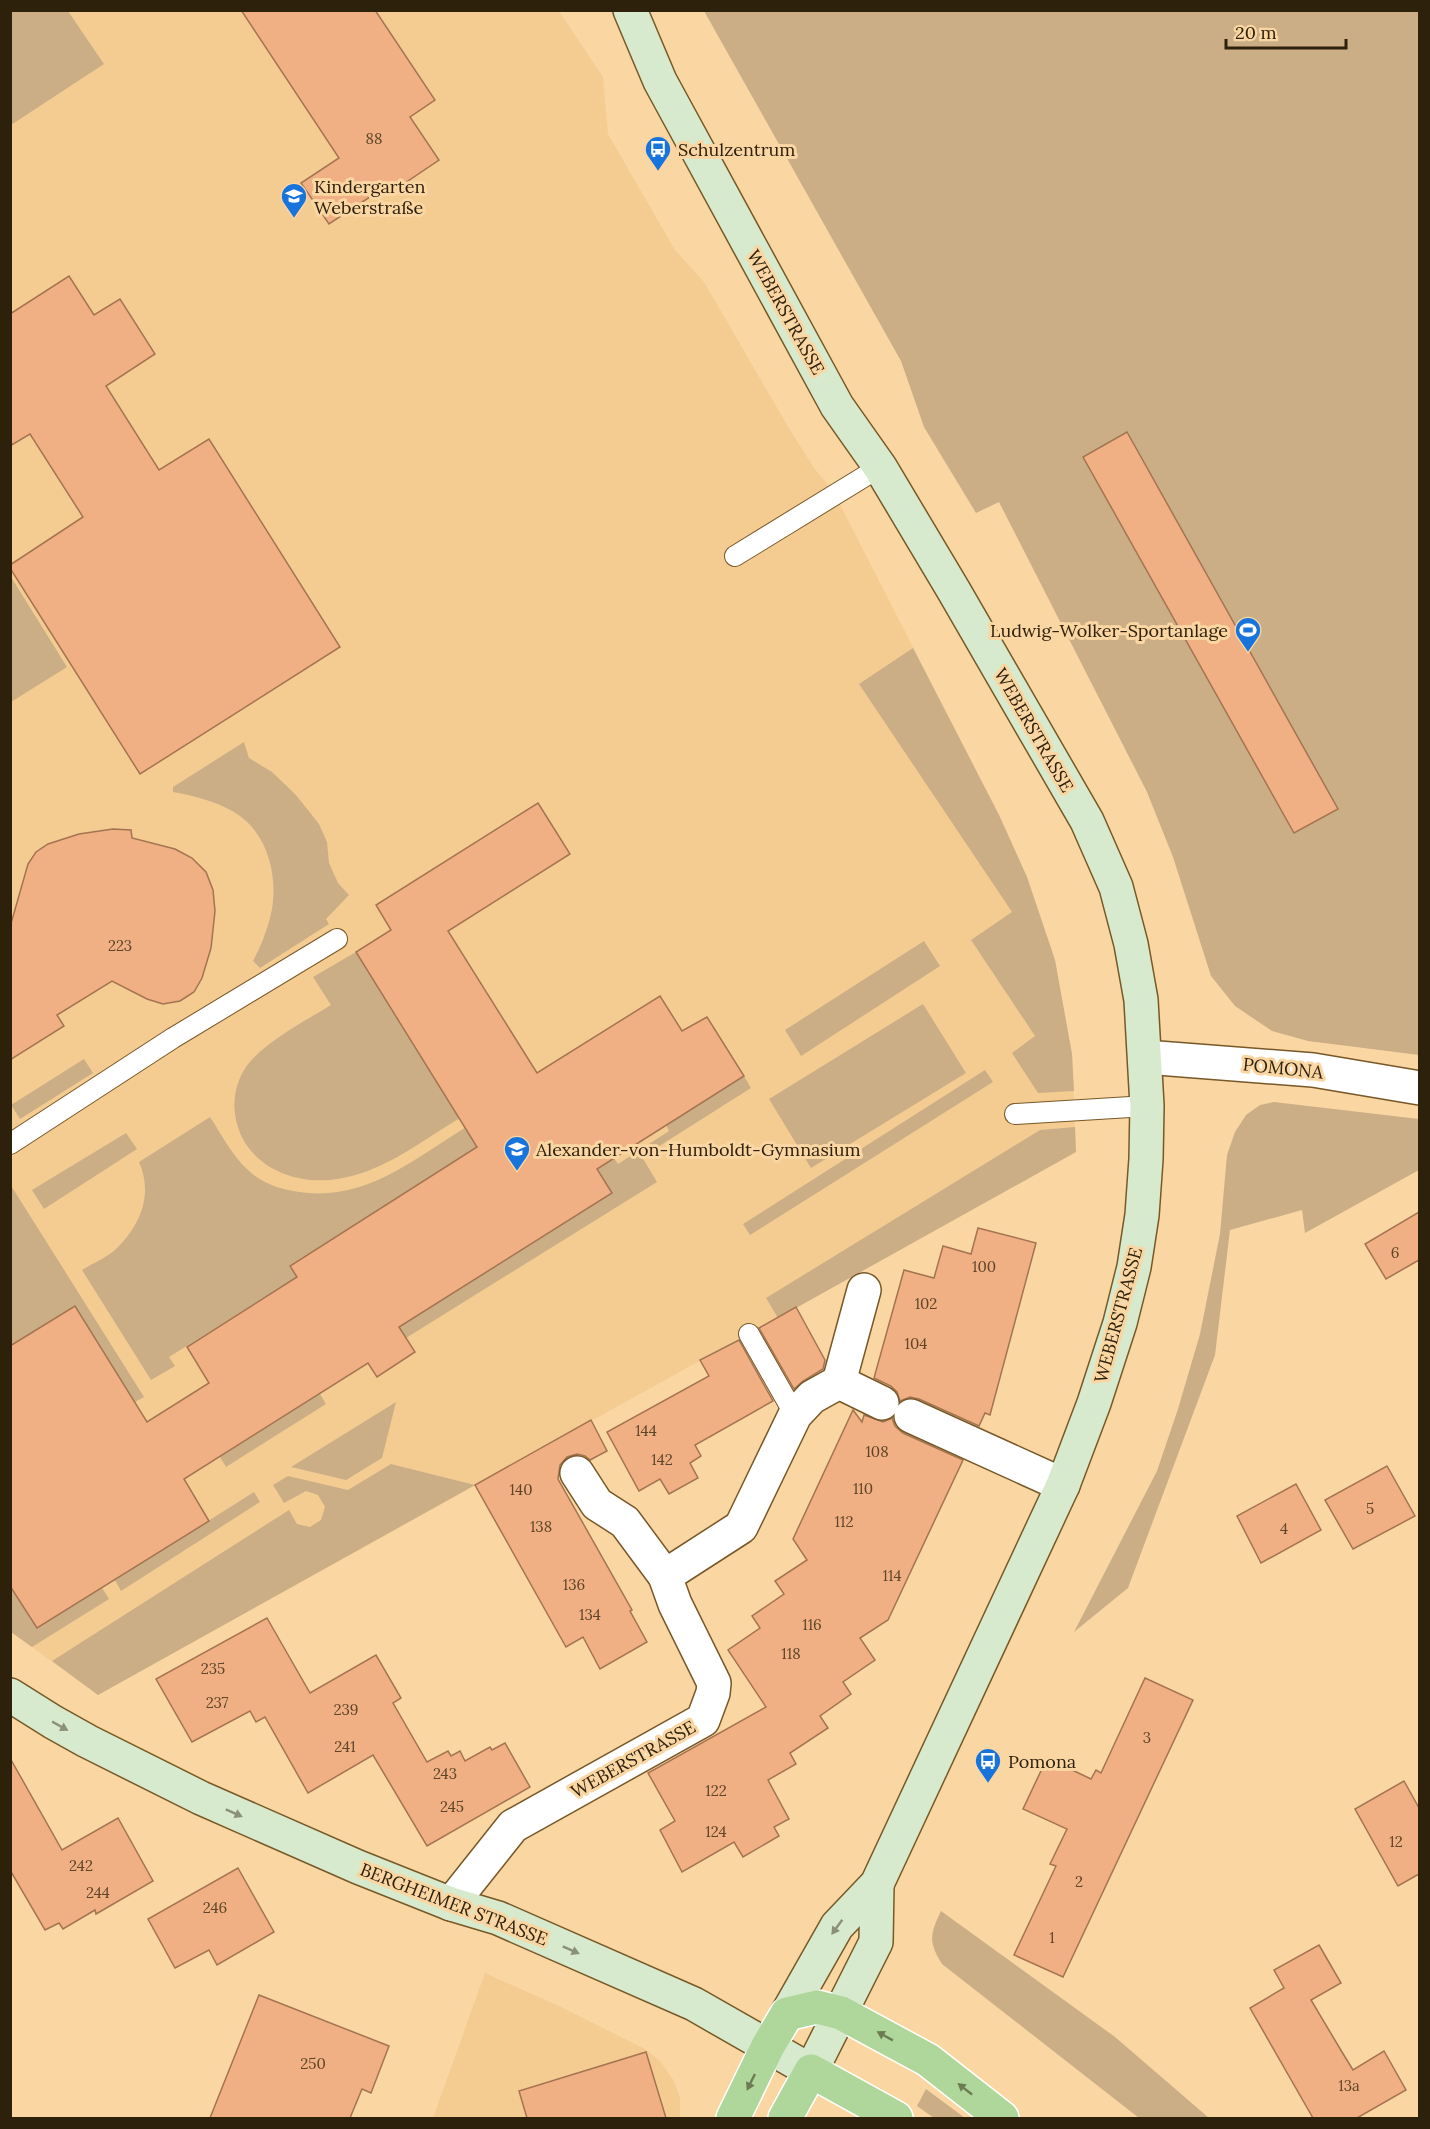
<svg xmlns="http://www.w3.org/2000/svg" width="1430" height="2129" font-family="Lora,serif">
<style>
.built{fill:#f4cc92}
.green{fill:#cbae86}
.building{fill:#f0b083;stroke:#a47452;stroke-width:1.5}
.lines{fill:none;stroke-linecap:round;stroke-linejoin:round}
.service-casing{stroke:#775827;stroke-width:22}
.minor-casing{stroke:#775827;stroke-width:36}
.secondary-casing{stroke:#775827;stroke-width:36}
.primary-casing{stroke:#fff;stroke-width:36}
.service{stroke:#fff;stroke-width:20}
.minor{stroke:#fff;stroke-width:33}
.secondary{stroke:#d7eacd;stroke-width:33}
.primary{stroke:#afd69b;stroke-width:33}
.oneway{fill:#8b9076}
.oneway2{fill:#6e7c54}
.labels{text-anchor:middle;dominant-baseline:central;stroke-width:6;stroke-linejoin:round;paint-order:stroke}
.number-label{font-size:15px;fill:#5e452a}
.poi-label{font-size:18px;fill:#2e210c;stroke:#fad6a3;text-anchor:start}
.street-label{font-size:18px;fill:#2e210c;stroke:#fad6a3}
</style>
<rect width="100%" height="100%" fill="#fad6a3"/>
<g class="built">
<polygon points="68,11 559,11 603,77 608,134 675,250 704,282 790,430 814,468 833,491 999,815 1027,877 1055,960 1072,1054 1076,1152 98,1695 11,1632 11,125 104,64"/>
<polygon points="485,1973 559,2006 645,2049 660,2061 674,2081 680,2098 680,2118 433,2118"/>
</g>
<g class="green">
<polygon points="11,10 68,11 104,64 11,125"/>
<polygon points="704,11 1419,11 1419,1055 1308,1041 1272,1031 1235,1006 1211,976 1173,857 1147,792 999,502 976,513 924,427 901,361"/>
<polygon points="11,577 67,667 11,702 10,577"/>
<polygon points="913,648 999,815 1027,877 1055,960 1072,1054 1074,1091 1038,1093 1012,1053 1035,1036 971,940 1012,912 859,684"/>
<path d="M244 742 249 758 272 772 296 795 319 824 327 842 329 863 338 883 349 895 326 919 329 924 260 968 253 961C260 948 266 933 270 918 280 881 269 832 234 812 215 801 195 796 173 792V787Z"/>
<polygon points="924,941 940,966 801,1056 785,1030"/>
<path d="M356 952 460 1118C423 1140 386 1170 343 1178 296 1188 242 1166 235 1114 233 1099 236 1084 244 1070 259 1045 305 1021 331 1005L313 977Z"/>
<polygon points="923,1004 966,1073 811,1168 769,1099"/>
<polygon points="84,1059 93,1073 20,1119 11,1105"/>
<polygon points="985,1070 993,1082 750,1235 743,1224"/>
<polygon points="744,1076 751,1088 642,1157 657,1182 406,1338 399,1327 611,1194 597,1169 614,1158 618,1164 669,1131 666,1125"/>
<polygon points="1274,1102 1419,1119 1419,1170 1305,1233 1302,1210 1230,1230 1215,1355 1128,1588 1074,1632 1157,1471 1178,1409 1200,1334 1220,1234 1227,1155 1235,1132 1246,1115 1260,1105"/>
<path d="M210 1117C222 1135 232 1156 248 1170 260 1182 277 1188 293 1191 363 1204 411 1161 466 1127L478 1146 290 1265 297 1277 169 1357 175 1366 151 1380 82 1270C93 1263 109 1257 118 1247 141 1224 153 1193 139 1162Z"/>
<polygon points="1075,1127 1076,1152 778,1318 766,1298 1040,1130"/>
<polygon points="126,1133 137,1149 44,1209 32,1190"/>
<polygon points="10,1184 144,1397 135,1402 75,1306 11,1346"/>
<polygon points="320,1394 326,1404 226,1467 220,1457"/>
<polygon points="396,1402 382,1458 346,1480 291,1467"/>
<polygon points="391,1464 475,1485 98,1695 52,1661 289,1510 297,1524 310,1527 321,1520 325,1507 318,1495 306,1491 284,1503 273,1485 288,1476 348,1490"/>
<polygon points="254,1492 260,1502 121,1591 115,1580"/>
<polygon points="10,1586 37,1628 102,1588 109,1599 32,1647 11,1632"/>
<path d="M941 1911 1115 2037 1209 2118H1139L942 1964C928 1942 930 1934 941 1911Z"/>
<polygon points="926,2089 965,2118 934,2118 917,2106"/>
</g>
<g class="building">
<polygon points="241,10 375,10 435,100 410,117 439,160 396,189 391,183 329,224 301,183 339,158"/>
<polygon points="69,276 94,315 120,299 155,354 106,386 159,470 209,439 340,647 140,774 10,568 10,565 83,517 30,434 10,446 10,314"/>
<polygon points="1127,432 1338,809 1294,833 1083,457"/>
<polygon points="538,803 570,854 448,931 537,1073 660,996 682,1031 707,1017 744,1076 597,1169 612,1193 399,1327 415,1352 377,1377 368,1363 184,1479 209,1521 37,1628 10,1586 10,1346 75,1306 147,1422 209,1383 187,1347 297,1277 290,1266 477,1147 356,952 391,930 376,905"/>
<polygon points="113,829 131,830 132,838 175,849 192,858 206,872 213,890 215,911 211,948 202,978 194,992 180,1001 163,1004 147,999 112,981 57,1015 64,1026 10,1060 10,927 28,864 36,852 48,844 79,834"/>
<polygon points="1419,1212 1419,1260 1386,1279 1365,1244"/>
<polygon points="978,1228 1036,1243 990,1415 985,1413 979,1426 919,1399 910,1397 900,1401 897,1392 891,1386 874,1378 904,1270 934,1278 943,1246 971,1254"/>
<polygon points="796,1307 825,1360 823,1369 803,1381 794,1389 759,1328"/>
<polygon points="739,1340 773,1401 695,1445 701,1456 690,1463 698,1478 669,1494 660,1479 639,1491 607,1432 709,1376 700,1360"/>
<polygon points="853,1410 862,1422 864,1415 883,1422 892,1418 895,1426 903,1433 963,1460 888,1620 860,1638 875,1660 843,1682 851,1694 820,1716 828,1728 790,1753 796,1764 768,1780 789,1819 774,1827 779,1836 743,1857 734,1842 682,1872 660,1830 675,1821 648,1773 766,1707 728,1650 760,1628 752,1616 784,1594 775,1581 807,1560 793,1539"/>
<polygon points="591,1420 607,1451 590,1460 585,1456 577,1454 567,1457 560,1465 558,1479 632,1610 630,1611 647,1642 600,1669 583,1637 566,1647 475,1485"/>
<polygon points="1387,1466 1415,1516 1353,1549 1325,1500"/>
<polygon points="1296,1484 1321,1530 1261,1563 1237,1516"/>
<polygon points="267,1618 310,1693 376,1655 401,1698 393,1703 427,1762 448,1751 451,1756 460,1751 465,1761 490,1747 492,1750 505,1743 530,1787 427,1846 373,1755 308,1793 265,1717 256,1722 250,1711 192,1742 156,1679"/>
<polygon points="1145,1678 1193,1700 1063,1977 1014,1955 1056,1866 1050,1864 1067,1829 1023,1809 1047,1758 1091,1779 1096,1770 1101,1773"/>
<polygon points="10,1758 62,1850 118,1818 153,1881 96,1914 95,1910 63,1929 59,1923 45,1930 10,1870"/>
<polygon points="1404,1781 1419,1808 1419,1874 1398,1886 1355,1809"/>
<polygon points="238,1868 274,1932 217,1965 209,1950 175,1968 148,1919"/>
<polygon points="1319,1945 1341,1983 1311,2000 1342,2052 1353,2070 1384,2051 1406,2090 1357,2118 1313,2118 1250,2008 1284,1988 1274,1970"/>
<polygon points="259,1995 389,2046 371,2093 362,2089 350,2118 210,2118"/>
<polygon points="646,2052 666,2118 527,2118 519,2091"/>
</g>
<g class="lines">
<g class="service-casing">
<g id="service">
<polyline points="735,556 880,467"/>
<polyline points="1015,1114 1147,1106"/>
<polyline points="10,1144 173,1038 337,939"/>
<polyline points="749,1334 795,1415"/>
</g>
</g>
<g class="minor-casing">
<g id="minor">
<polyline points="1145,1057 1313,1070 1420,1088"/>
<polyline points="839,1382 864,1290"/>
<polyline points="911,1416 1063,1485"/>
<polyline points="577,1473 597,1504 625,1522 665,1576 741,1527 795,1415 812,1397 839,1382 882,1403"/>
<polyline points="451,1904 513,1826 703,1720 713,1693 714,1683 675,1604 665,1576"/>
</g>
</g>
<g class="secondary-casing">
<g id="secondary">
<polyline points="630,10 660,81 837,406 880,467 954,591 1087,821 1116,887 1131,944 1141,1000 1147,1106 1146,1159 1142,1215 1134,1267 1120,1323 1094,1403 1063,1485 877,1884 837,1926 787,2014"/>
<polyline points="10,1695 53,1722 87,1741 201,1798 358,1867 451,1904 498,1918 694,2004 811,2071 876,1942 877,1884"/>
</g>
</g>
<g class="primary-casing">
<g id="primary">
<polyline points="733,2118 768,2046 787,2014 817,2007 841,2013 928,2060 1002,2118"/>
<polyline points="785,2118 811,2071 896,2118"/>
</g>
</g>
<use href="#service" class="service"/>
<use href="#minor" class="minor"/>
<use href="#secondary" class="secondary"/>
<use href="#primary" class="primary"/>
</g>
<defs><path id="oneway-solid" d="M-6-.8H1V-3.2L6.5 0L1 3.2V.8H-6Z" transform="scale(1.5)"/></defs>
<g class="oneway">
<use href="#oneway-solid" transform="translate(60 1726) rotate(29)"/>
<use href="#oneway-solid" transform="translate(234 1813) rotate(24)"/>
<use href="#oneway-solid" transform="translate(837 1927) rotate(126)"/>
<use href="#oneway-solid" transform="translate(571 1950) rotate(24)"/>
</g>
<g class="oneway2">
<use href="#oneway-solid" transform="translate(885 2036) rotate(-151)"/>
<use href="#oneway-solid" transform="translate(751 2082) rotate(116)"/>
<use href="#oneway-solid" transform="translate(965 2089) rotate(-142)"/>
</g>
<defs>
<g id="bus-pin" transform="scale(1.35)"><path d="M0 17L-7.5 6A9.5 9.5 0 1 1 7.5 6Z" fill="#1874dd" stroke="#fad6a3"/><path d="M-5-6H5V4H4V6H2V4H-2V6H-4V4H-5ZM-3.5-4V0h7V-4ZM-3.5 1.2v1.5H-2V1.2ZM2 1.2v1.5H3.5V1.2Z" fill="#fff"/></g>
<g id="school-pin" transform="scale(1.35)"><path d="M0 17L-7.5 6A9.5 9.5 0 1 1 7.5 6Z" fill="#1874dd" stroke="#fad6a3"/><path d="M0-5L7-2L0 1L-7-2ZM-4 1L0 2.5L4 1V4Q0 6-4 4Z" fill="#fff"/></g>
<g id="stadium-pin" transform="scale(1.35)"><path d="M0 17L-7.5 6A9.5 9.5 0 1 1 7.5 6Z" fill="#1874dd" stroke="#fad6a3"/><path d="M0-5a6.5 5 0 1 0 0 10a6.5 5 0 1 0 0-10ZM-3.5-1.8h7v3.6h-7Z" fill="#fff"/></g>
</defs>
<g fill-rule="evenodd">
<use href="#bus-pin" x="658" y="149"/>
<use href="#school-pin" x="294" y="196"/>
<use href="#stadium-pin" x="1248" y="630"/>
<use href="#school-pin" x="517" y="1149"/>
<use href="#bus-pin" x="988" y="1761"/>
</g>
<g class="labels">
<g class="number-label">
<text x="374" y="138">88</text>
<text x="120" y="945">223</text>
<text x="1395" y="1252">6</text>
<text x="984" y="1266">100</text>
<text x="926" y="1303">102</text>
<text x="916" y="1343">104</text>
<text x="646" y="1430">144</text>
<text x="877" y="1451">108</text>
<text x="662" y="1459">142</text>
<text x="863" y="1488">110</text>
<text x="521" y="1489">140</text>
<text x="1370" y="1508">5</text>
<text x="844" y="1521">112</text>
<text x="541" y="1526">138</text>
<text x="1284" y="1528">4</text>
<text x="892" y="1575">114</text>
<text x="574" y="1584">136</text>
<text x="590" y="1614">134</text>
<text x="812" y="1624">116</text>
<text x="791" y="1653">118</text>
<text x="213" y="1668">235</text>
<text x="217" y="1702">237</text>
<text x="346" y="1709">239</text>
<text x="1147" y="1737">3</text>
<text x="345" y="1746">241</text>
<text x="445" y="1773">243</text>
<text x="716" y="1790">122</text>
<text x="452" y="1806">245</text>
<text x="716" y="1831">124</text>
<text x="1396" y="1841">12</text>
<text x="81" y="1865">242</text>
<text x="1079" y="1881">2</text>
<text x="98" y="1892">244</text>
<text x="215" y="1907">246</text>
<text x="1052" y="1937">1</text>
<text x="313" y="2063">250</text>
<text x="1349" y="2085">13a</text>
</g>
<g class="poi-label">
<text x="678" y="149">Schulzentrum</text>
<text x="314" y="186">Kindergarten<tspan x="314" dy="21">Weberstraße</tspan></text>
<text x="1228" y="630" text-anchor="end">Ludwig-Wolker-Sportanlage</text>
<text x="536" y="1149">Alexander-von-Humboldt-Gymnasium</text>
<text x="1008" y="1761">Pomona</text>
</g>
<g class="street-label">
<text transform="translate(786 312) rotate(61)">WEBERSTRASSE</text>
<text transform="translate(1034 730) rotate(60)">WEBERSTRASSE</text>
<text transform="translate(1283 1068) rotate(6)">POMONA</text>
<text transform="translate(1118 1315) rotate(-75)">WEBERSTRASSE</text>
<text transform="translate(633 1759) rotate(-29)">WEBERSTRASSE</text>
<text transform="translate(454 1904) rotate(21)">BERGHEIMER STRASSE</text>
</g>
</g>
<rect width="1430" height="2129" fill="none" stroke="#2e210c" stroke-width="24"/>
<path d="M1226 39v9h120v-9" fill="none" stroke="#2e210c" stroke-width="3"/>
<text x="1235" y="39" font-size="18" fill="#2e210c" stroke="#fad6a3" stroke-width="4.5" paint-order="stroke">20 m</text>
</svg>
